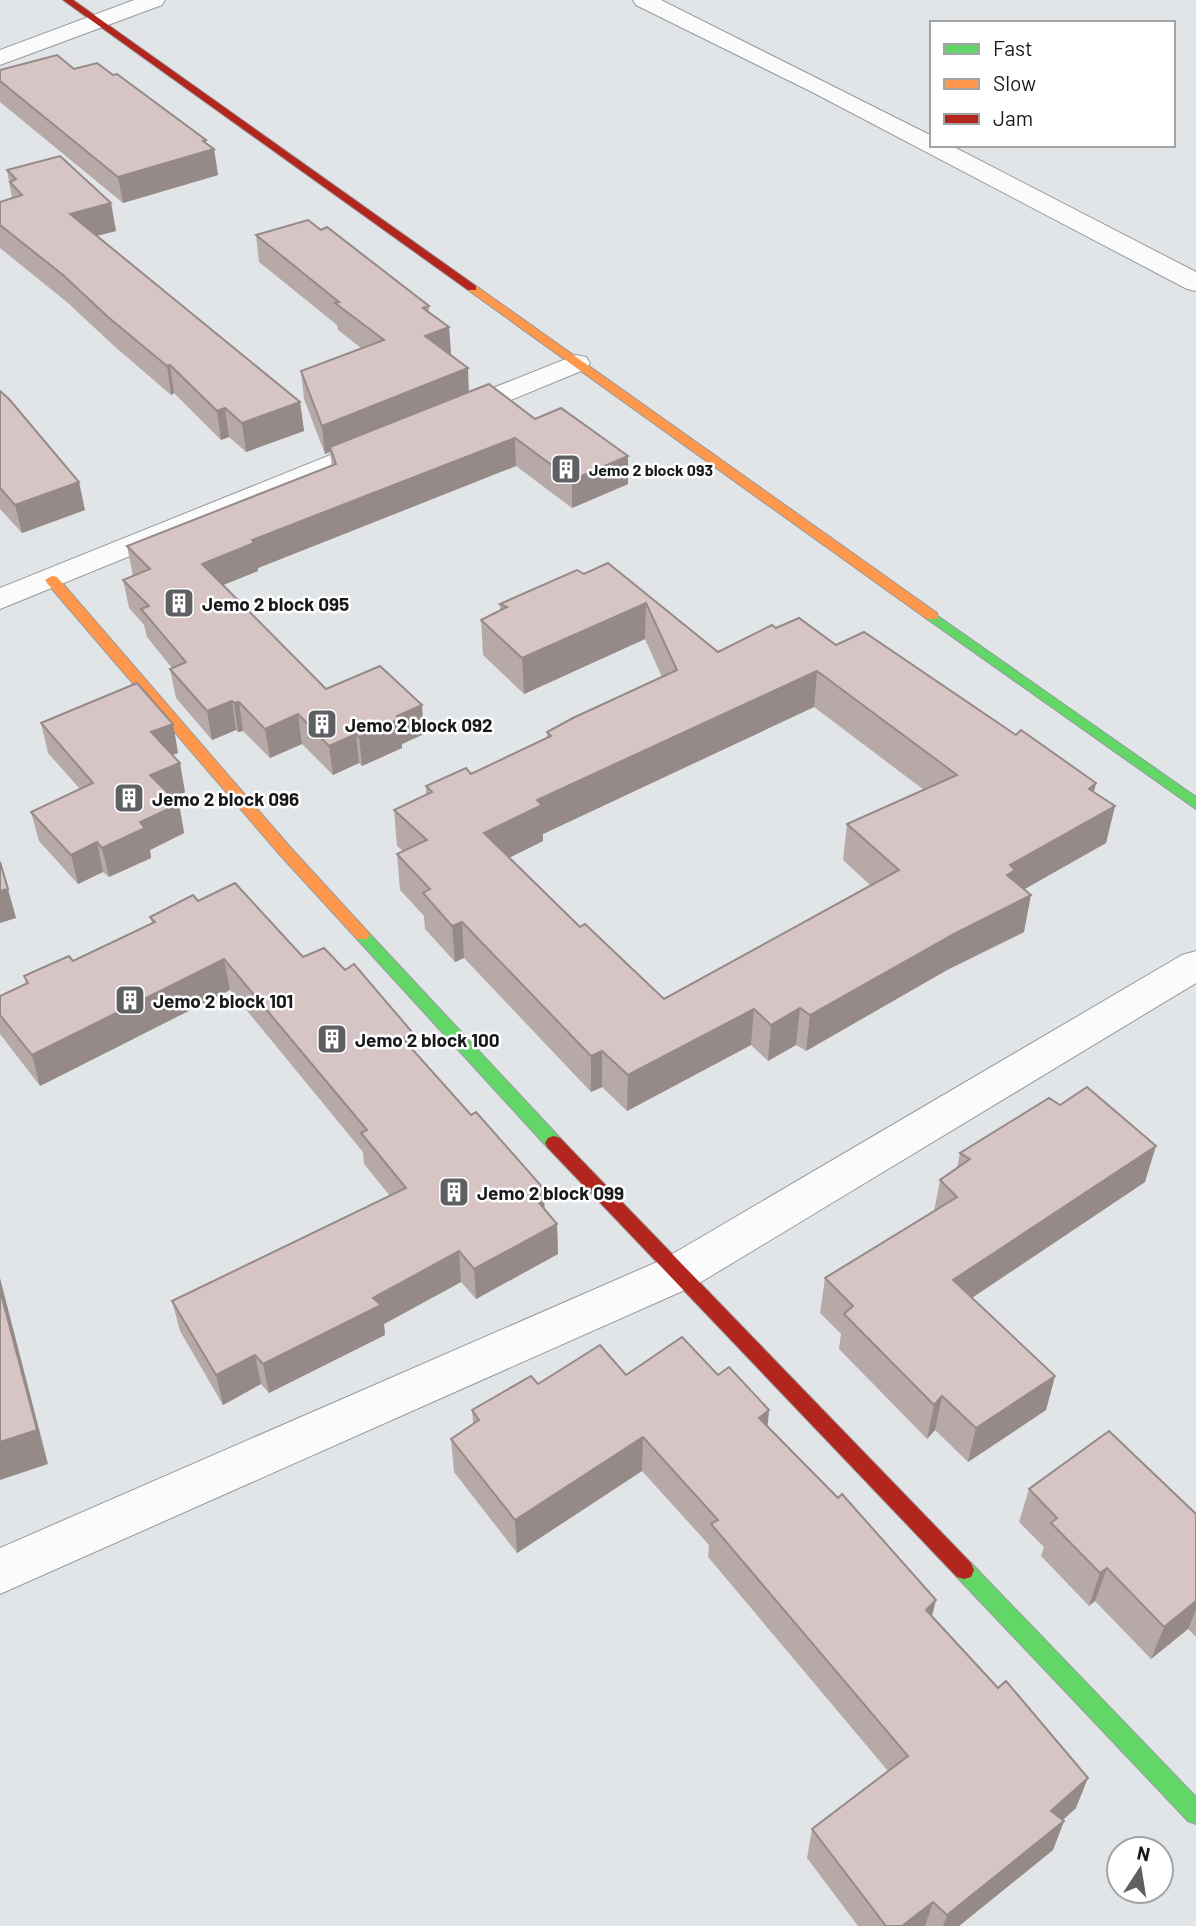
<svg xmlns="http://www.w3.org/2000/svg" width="1196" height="1926" font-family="Barlow,sans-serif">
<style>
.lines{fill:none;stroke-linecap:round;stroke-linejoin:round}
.street-casing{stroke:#979a9c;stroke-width:2}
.fast-casing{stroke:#979a9c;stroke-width:2}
.slow-casing{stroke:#979a9c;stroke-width:2}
.jam-casing{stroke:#979a9c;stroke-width:2}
.street{fill:#fbfbfc;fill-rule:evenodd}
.fast{fill:#63d668;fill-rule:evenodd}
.slow{fill:#ff974d;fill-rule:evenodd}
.jam{fill:#b3261e;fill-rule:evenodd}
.wall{fill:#b8a9a9;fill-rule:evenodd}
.shaded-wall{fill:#968a89}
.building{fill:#d6c5c4;stroke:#968a89;stroke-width:2;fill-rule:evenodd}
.labels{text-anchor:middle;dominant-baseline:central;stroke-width:5;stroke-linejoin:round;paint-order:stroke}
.far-poi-label{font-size:16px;font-weight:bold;fill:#17191b;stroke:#fff;text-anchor:start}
.poi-label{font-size:19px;font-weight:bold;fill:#17191b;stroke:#fff;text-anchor:start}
</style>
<rect width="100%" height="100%" fill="#e2e5e8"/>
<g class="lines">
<g class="street-casing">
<g id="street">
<polygon points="134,0 165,0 162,5 0,65 0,50"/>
<polygon points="633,0 661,0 932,136 932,145 950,145 1196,272 1196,291 1187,289 814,93 636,5"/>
<polygon points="576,355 586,357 590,363 586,369 465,419 455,422 445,419 441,413 445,407"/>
<polygon points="380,435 390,438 395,444 390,450 0,609 0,588"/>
<polygon points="1196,951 1196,983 696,1285 0,1594 0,1548 664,1259 1182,955"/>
</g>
</g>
<g class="fast-casing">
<g id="fast">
<polygon points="932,612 1196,797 1196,809 927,619 925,616"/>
<polygon points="362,929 367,931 560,1138 563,1143 560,1148 548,1148 357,939 354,935"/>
<polygon points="964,1561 971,1563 1196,1797 1196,1824 1188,1821 957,1577 954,1570 957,1563"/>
</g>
</g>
<g class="slow-casing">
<g id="slow">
<polygon points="468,286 476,286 937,613 937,619 927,619 468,290"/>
<polygon points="52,576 57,577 290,847 367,931 370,935 367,939 357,939 280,855 47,583 45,580"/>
</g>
</g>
<g class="jam-casing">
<g id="jam">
<polygon points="63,0 73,0 476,286 476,290 468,290"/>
<polygon points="554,1136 560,1138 971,1563 974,1570 971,1577 964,1579 957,1577 548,1148 545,1143 548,1138"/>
</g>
</g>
<use href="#street" class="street"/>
<use href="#fast" class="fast"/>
<use href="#slow" class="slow"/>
<use href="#jam" class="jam"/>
</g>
<g class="wall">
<polygon points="74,69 206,143 214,149 218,175 123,203 0,102 0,70"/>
<polygon points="7,170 111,203 116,231 97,236 300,402 304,431 246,452 229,437 221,440 174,393 171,395 113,345 68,303 0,248 0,202 12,198"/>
<polygon points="256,235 429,306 429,313 449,327 451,354 469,392 628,456 628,484 572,508 516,466 258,568 258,571 223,585 326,689 424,734 402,744 402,748 362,766 359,763 333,775 302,744 270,758 243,731 238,732 236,730 212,740 176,698 170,669 172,668 147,637 144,625 129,608 123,580 133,576 127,546 332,466 330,452 325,454 304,399 301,371 361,348 338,330 337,325 259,262"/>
<polygon points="0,391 85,510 22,533 0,509"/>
<path d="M608 563 718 652 776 628 836 645 1094 792 1115 806 1106 843 1024 889V932L947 970 806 1051 796 1045 768 1061 751 1045 627 1111 602 1087 591 1092 464 958 455 962 425 929 424 916 400 890 397 854 403 851 397 846 394 810 426 795V786L471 774 547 738V732L662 677 645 639 524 694 483 655 481 620 500 610V604L584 574ZM814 707 924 790 847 824 843 860 871 886 664 999 580 927 509 858 543 841V834Z"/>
<polygon points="41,723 173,724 178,753 172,755 185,792 172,798 179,804 184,833 150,850 151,858 109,877 103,872 78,884 39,841 31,812 80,789 48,753"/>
<polygon points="198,901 303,957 345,970 412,1032 414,1051 557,1224 558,1254 476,1299 461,1282 384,1324 385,1335 269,1393 261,1384 223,1405 180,1331 172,1301 390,1196 364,1164 363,1152 230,990 40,1086 0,1034 0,996 26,984 24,976 73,961 152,923 150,917"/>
<polygon points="960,1153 1145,1182 972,1298 1055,1376 1046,1410 968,1462 935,1430 927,1439 839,1349 841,1334 820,1313 825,1278 934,1211 940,1180 957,1168"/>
<polygon points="626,1375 718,1375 769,1410 767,1427 932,1616 1076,1808 1063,1820 1064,1821 1053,1850 959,1926 858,1926 807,1858 812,1829 888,1771 708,1557 709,1545 642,1471 517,1553 454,1472 451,1439 473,1424 472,1410 538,1384"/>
<polygon points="1029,1489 1196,1514 1196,1637 1188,1629 1151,1659 1095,1601 1089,1606 1041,1556 1044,1547 1019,1522"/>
</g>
<g class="shaded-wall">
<polygon points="206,140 207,151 214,149 218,175 123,203 118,177"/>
<polygon points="111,203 116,231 76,241 70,214"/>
<polygon points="449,327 451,354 425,336"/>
<polygon points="170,365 174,393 171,395 167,366"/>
<polygon points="468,368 469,395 330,447 330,452 325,454 322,426"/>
<polygon points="300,402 304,431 246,452 242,423"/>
<polygon points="225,408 229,437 221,440 217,411"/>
<polygon points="515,438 516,466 258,568 258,571 206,592 202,564 252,540"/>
<polygon points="628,456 628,484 572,508 572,480"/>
<polygon points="79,482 85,510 22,533 15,505"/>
<polygon points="646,603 645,639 524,694 522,658"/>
<polygon points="817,671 814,707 543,834 543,841 486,869 484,833 537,800"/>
<polygon points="232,701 236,730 212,740 207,711"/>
<polygon points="239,702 243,731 238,732 234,703"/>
<polygon points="422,705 424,734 402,744 402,748 362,766 359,737 397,716"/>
<polygon points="298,714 302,744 270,758 265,729"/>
<polygon points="173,724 178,753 157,761 151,732"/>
<polygon points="356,734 359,763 333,775 329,746"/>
<polygon points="180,763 185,792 156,805 150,775"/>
<polygon points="1096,783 1088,819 1089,789"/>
<polygon points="179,804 184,833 150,850 151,858 109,877 102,848 140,822"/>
<polygon points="1115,806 1106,843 1009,898 1031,895 1024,932 947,970 806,1051 810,1015 1010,865"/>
<polygon points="97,842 103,872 78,884 71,855"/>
<polygon points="8,889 16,918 0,923 0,891"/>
<polygon points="462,922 464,958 455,962 452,926"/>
<polygon points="224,959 230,990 40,1086 32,1055"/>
<polygon points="800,1008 796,1045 768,1061 771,1025"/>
<polygon points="754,1009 751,1045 627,1111 628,1075"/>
<polygon points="412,1032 415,1063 403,1039"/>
<polygon points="602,1051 602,1087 591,1092 591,1056"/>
<polygon points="1156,1146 1145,1182 946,1315 953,1280"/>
<polygon points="544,1189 545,1220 534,1197"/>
<polygon points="557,1224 558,1254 476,1299 474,1269"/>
<polygon points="459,1251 461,1282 384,1324 385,1335 269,1393 263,1364 373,1298"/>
<polygon points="0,1278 48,1464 0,1480"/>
<polygon points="255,1355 261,1384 223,1405 216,1375"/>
<polygon points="1055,1376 1046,1410 968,1462 976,1428"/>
<polygon points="942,1396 935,1430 927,1439 934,1405"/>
<polygon points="769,1410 766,1444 759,1418"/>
<polygon points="643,1437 642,1471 517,1553 515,1520"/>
<polygon points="1107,1568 1095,1601 1089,1606 1100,1573"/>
<polygon points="936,1600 928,1632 926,1610"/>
<polygon points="1196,1601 1196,1610 1188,1629 1151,1659 1164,1627"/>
<polygon points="1088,1778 1076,1808 1040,1840 1051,1811"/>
<polygon points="1064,1821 1053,1850 959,1926 943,1926 947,1915"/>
<polygon points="933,1902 925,1926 902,1926"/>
</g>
<g class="building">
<polygon points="57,55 74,69 97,63 113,75 117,74 206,140 203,141 214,149 118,177 0,81 0,70"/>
<polygon points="60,156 111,203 70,214 300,402 242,423 225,408 217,411 170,365 167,366 108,317 63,275 0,225 0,202 22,195 10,182 16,179 7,170"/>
<polygon points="308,220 321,230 327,227 429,306 423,308 449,327 425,336 468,368 322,426 301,371 384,340 335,303 339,302 256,235"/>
<polygon points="489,384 535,419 561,408 628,456 572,480 515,438 252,540 254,543 202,564 326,689 380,666 422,705 397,716 400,719 359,737 356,734 329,746 298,714 265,729 239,702 234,703 232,701 207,711 170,669 186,662 141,609 149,606 123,580 150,569 127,546 336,464 330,447"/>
<polygon points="0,391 9,399 79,482 15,505 0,488"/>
<path d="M608 563 718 652 772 625 776 628 799 618 836 645 864 632 1016 735 1021 730 1096 783 1089 789 1115 806 1010 865 1015 870 1007 875 1031 895 954 934 810 1015 800 1008 771 1025 754 1009 628 1075 602 1051 591 1056 462 922 452 926 423 893 430 889 397 854 427 840 394 810 432 792 426 786 466 768 471 774 551 736 547 732 573 718 677 670 646 603 522 658 481 620 507 607 500 604 577 570 584 574ZM817 671 957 775 847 824 899 870 664 999 585 924 580 927 484 833 542 805 537 800Z"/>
<polygon points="137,683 173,724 151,732 180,763 150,775 179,804 140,822 145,828 102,848 97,842 71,855 31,812 93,783 41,723"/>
<polygon points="0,862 8,889 0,891"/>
<polygon points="235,883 303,957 324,948 345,970 354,964 412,1032 403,1039 471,1115 476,1112 544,1189 534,1197 557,1224 474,1269 459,1251 373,1298 381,1305 263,1364 255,1355 216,1375 172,1301 406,1188 361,1133 367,1130 224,959 32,1055 0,1015 0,996 28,983 24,976 69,956 73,961 155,922 150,917 193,895 198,901"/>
<polygon points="1087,1087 1156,1146 953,1280 1055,1376 976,1428 942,1396 934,1405 844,1314 853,1306 825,1278 957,1197 940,1180 970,1159 960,1153 1049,1098 1060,1105"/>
<polygon points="0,1290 37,1430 0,1442"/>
<polygon points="682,1337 718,1375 729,1367 769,1410 759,1418 838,1498 842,1494 936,1600 926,1610 998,1688 1006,1681 1088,1778 1051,1811 1064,1821 947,1915 933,1902 902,1926 886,1926 812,1829 908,1756 711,1524 718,1520 643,1437 515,1520 451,1439 479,1420 472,1410 531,1376 538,1384 600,1345 626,1375"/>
<polygon points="1109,1431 1196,1514 1196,1601 1164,1627 1107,1568 1100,1573 1051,1523 1057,1518 1029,1489"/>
</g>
<defs>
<g id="building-square" transform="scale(1.575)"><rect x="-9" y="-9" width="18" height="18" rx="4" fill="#5e6063" stroke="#fff"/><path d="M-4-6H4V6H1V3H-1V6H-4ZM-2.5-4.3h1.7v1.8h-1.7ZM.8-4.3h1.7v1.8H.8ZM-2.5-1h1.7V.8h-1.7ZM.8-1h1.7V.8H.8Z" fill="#fff"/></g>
</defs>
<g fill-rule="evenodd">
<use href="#building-square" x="566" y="469"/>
<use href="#building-square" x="179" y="603"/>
<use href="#building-square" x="322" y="724"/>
<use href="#building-square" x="129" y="798"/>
<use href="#building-square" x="130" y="1000"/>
<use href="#building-square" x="332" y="1039"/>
<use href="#building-square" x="454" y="1192"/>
</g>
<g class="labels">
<g class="far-poi-label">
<text x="589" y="469">Jemo 2 block 093</text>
</g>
<g class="poi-label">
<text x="202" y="603">Jemo 2 block 095</text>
<text x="345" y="724">Jemo 2 block 092</text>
<text x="152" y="798">Jemo 2 block 096</text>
<text x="153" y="1000">Jemo 2 block 101</text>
<text x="355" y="1039">Jemo 2 block 100</text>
<text x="477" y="1192">Jemo 2 block 099</text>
</g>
</g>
<rect x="930" y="21" width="245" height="126" fill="#ffffff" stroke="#a2a3a4" stroke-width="2"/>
<rect x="944" y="44" width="35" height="10" fill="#63d668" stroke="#a2a3a4" stroke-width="2"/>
<text x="993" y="56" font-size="21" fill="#17191b">Fast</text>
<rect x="944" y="79" width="35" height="10" fill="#ff974d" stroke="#a2a3a4" stroke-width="2"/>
<text x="993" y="91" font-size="21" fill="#17191b">Slow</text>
<rect x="944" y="114" width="35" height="10" fill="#b3261e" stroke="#a2a3a4" stroke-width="2"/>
<text x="993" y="126" font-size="21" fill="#17191b">Jam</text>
<g transform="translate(1140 1870) rotate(12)"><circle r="33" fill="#ffffff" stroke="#a2a3a4" stroke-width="2"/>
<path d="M0-5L12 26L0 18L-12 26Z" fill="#5e6063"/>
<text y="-10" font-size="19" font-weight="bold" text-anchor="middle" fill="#17191b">N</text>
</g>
</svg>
